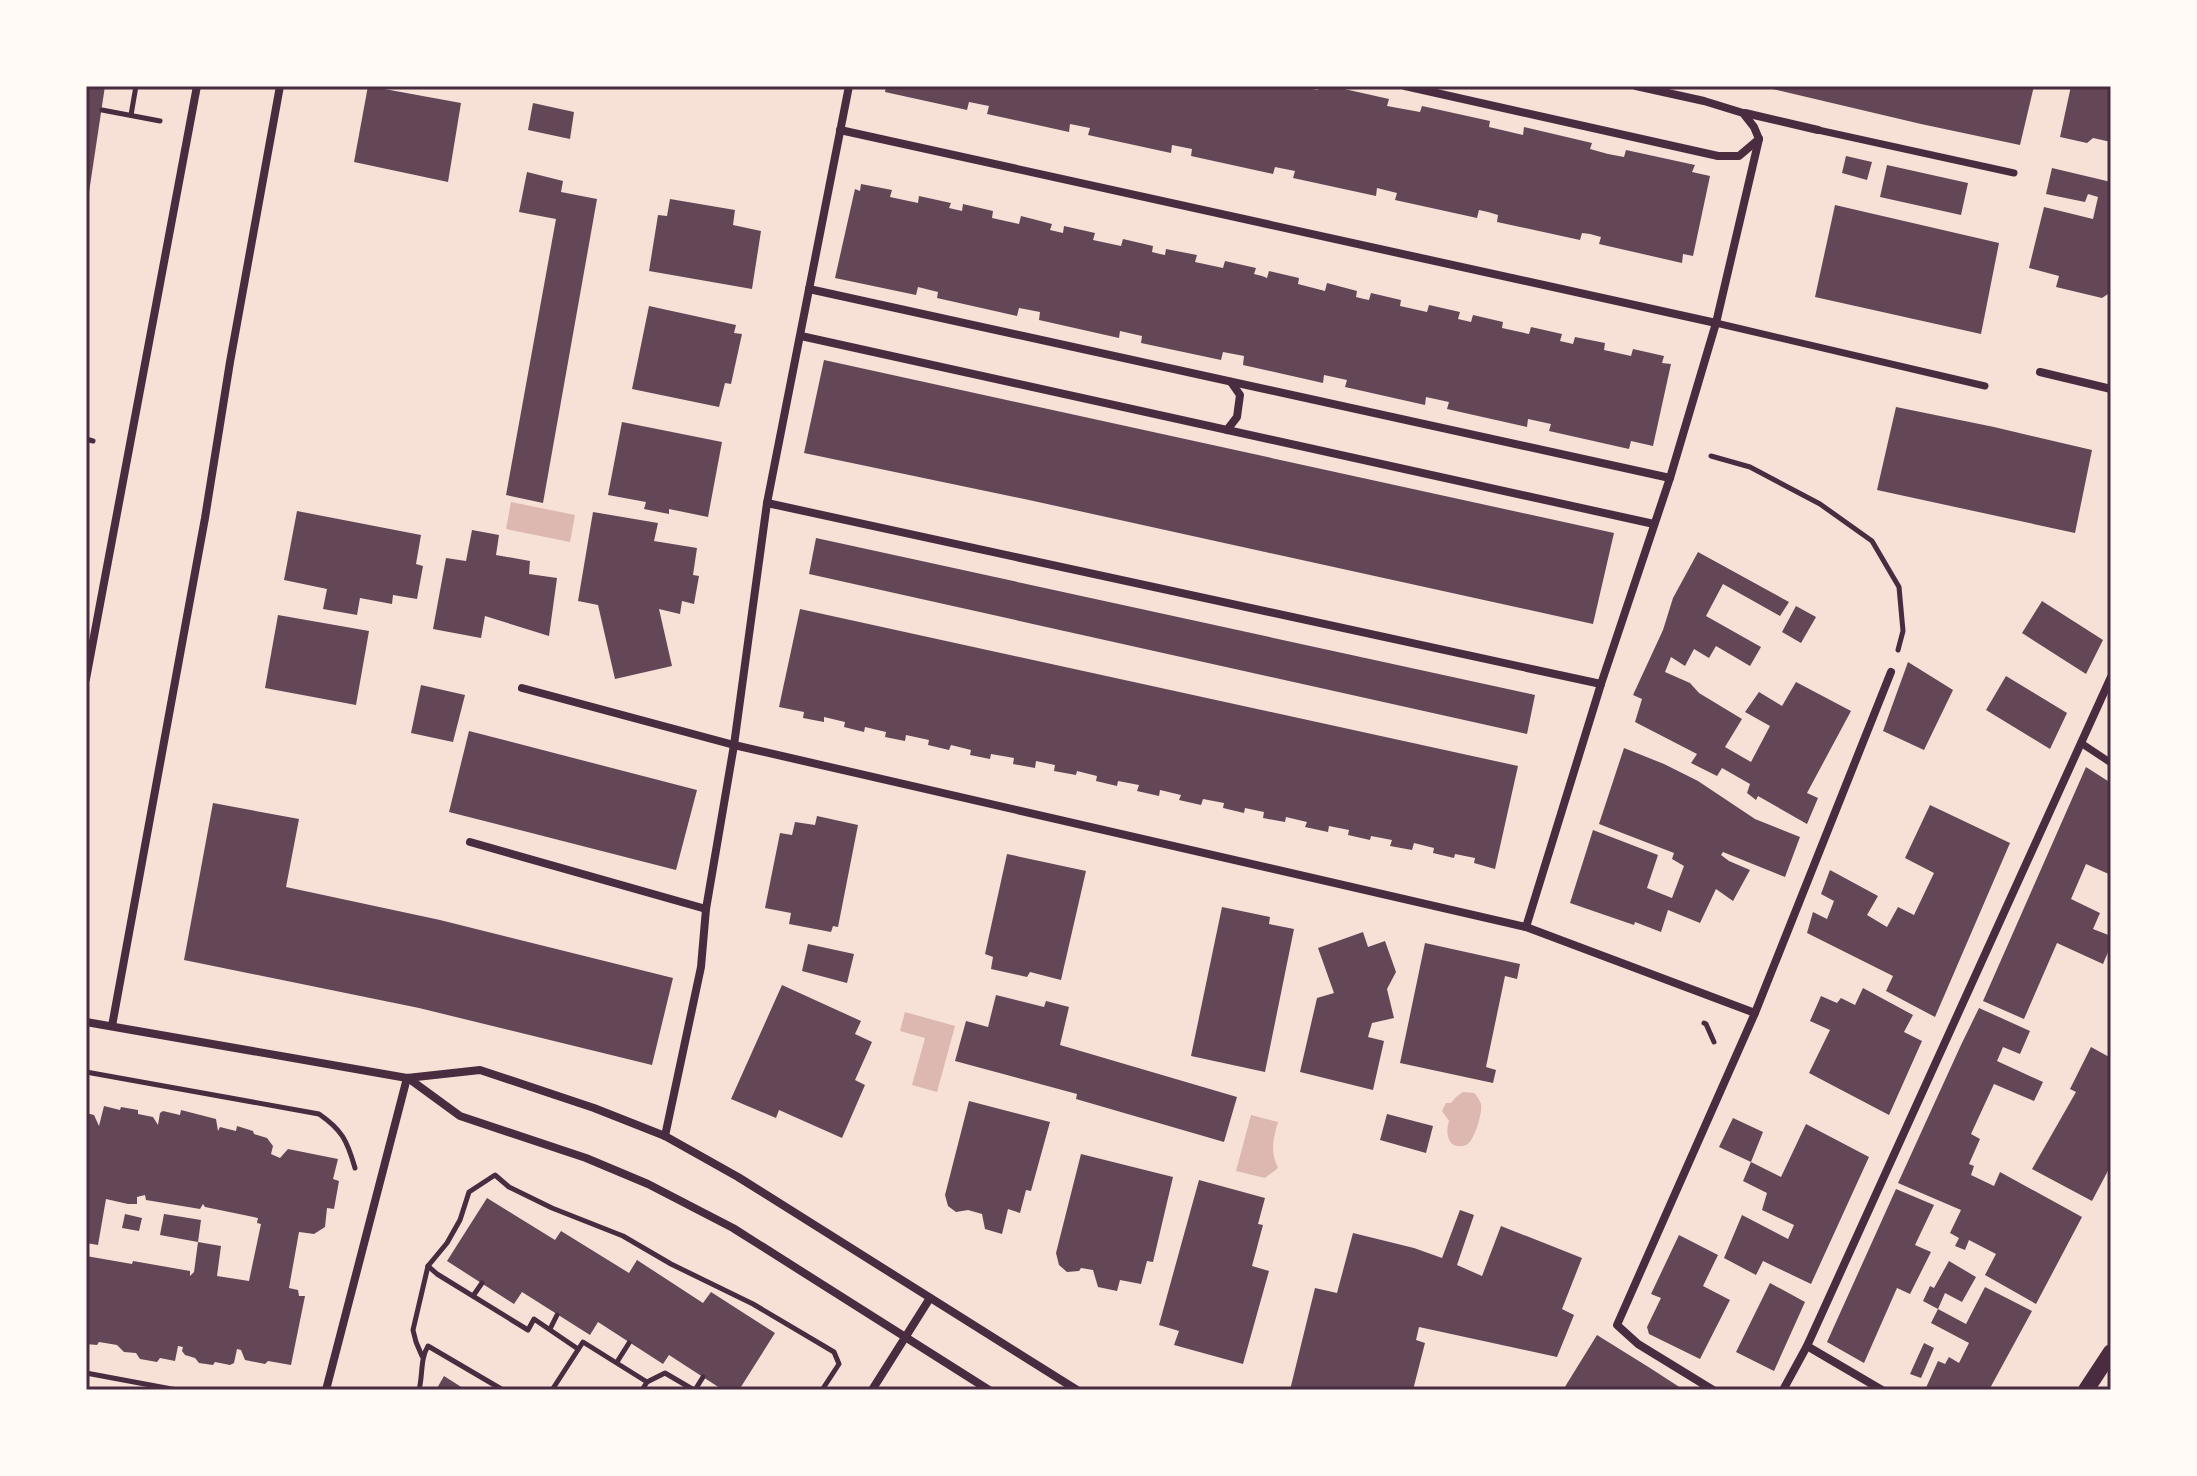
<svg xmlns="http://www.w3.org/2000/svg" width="2197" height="1476" font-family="Figtree,sans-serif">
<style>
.water{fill:#dcb8b0}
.building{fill:#644757}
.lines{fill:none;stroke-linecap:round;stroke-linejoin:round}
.path{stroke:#4a2c40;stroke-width:5}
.pedestrian{stroke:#4a2c40;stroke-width:7}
.minor{stroke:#4a2c40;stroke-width:8}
.secondary{stroke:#4a2c40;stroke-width:16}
.neatline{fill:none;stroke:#4a2c40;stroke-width:3}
</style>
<rect width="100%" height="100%" fill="#f7e1d7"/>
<g class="water">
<polygon points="511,502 575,515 570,542 506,529"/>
<polygon points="905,1012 955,1026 937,1092 912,1085 925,1038 900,1031"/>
<path d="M1463 1092 1474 1093C1476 1095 1480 1100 1481 1104 1483 1112 1474 1142 1466 1145 1448 1151 1445 1133 1449 1121L1442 1111 1446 1103H1451L1456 1097Z"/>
<path d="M1251 1115 1278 1122C1273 1139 1270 1151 1278 1168L1265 1178 1236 1171Z"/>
</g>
<g class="building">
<polygon points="86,86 105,86 88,199 86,199"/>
<polygon points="368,86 461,103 448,182 354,162"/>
<polygon points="886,86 1295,86 1318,90 1319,86 1331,86 1389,99 1387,106 1420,112 1422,106 1490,121 1489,127 1523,135 1524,127 1592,143 1590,149 1608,154 1624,157 1626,150 1695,165 1692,172 1710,176 1693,256 1683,254 1682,263 1599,244 1601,237 1590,234 1582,233 1580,240 1497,222 1498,215 1488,212 1479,210 1477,218 1395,200 1397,193 1377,188 1376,196 1293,178 1295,171 1275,167 1273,174 1191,156 1192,149 1172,145 1171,153 1088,135 1090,128 1070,124 1069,132 987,114 989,106 969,102 967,110 885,92"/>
<polygon points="1760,86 2034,86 2020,145 1921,124"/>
<polygon points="2071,86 2111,86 2111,142 2093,138 2087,143 2060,137"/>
<polygon points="533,103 574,112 570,139 528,130"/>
<polygon points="1846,156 1872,162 1867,180 1842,173"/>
<polygon points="1887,165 1968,183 1961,215 1880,197"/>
<polygon points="2052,168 2111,182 2111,292 2102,298 2056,287 2059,276 2029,268 2044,207 2093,219 2098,197 2088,194 2085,202 2046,194"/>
<polygon points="527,172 563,181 561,192 597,199 543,503 506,495 556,219 519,212"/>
<polygon points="861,184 892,190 890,197 918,203 919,196 951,203 949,208 962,211 963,204 993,211 992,218 1019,224 1021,216 1052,224 1050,230 1063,233 1064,226 1095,233 1093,240 1121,246 1123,239 1153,246 1152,252 1160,254 1165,255 1166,249 1197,255 1195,262 1223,268 1225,261 1256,268 1254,274 1262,276 1267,278 1269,271 1299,278 1298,284 1325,291 1327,283 1357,291 1356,297 1364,299 1369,300 1371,293 1401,300 1400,306 1427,312 1429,305 1460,312 1458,319 1471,322 1473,315 1503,322 1502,328 1529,334 1531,327 1562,334 1560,341 1573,344 1575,337 1605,343 1604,350 1631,356 1633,349 1664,356 1662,363 1671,364 1653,446 1631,441 1629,449 1549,431 1551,424 1528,419 1527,427 1447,409 1449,402 1426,397 1425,405 1345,387 1347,380 1324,375 1323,383 1243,365 1244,356 1223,352 1221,360 1141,343 1142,336 1120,331 1119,338 1039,320 1040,312 1019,308 1017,316 937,298 938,292 918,287 916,295 835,278 855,189 860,191"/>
<polygon points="670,199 735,210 733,225 761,231 752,289 649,271 658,215 667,216"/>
<polygon points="1835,205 1999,243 1981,334 1815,297"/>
<polygon points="649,306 736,325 734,333 742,334 731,384 725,383 719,407 632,389"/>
<polygon points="824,360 1614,533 1593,624 1029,500 804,453"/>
<polygon points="1896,407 1994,427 2092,450 2075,533 1877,490"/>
<polygon points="622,422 722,442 708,517 669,509 669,514 644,509 646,502 608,495"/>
<polygon points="297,511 421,535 416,564 423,566 417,599 393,595 392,604 360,598 357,615 323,609 327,589 284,580"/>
<polygon points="593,512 658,523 654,541 697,548 693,575 699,576 694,604 682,601 680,614 659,609 672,666 615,679 598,605 578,601"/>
<polygon points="472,530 499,535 496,555 530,561 529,574 557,578 549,636 485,616 481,638 433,629 446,558 466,561"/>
<polygon points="816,538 1535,695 1527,734 809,574"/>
<polygon points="1698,552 1789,602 1780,616 1723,584 1706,616 1761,647 1750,666 1716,646 1709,658 1694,649 1685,666 1671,657 1665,672 1690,683 1699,693 1742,719 1725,747 1751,762 1770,726 1745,712 1759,692 1782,706 1796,682 1851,711 1807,793 1818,798 1807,824 1758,796 1756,800 1747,793 1750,784 1722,768 1717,776 1691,763 1697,754 1635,722 1642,699 1633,695 1663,630 1673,598"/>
<polygon points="2042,601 2103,640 2086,674 2022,633"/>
<polygon points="1796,606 1816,617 1801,643 1782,632"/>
<polygon points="800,609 1518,766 1495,869 1474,863 1475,858 1455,854 1454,858 1433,853 1434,848 1414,843 1412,850 1390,846 1392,840 1371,836 1370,840 1348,835 1349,830 1329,826 1328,832 1305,827 1307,822 1286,817 1285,822 1263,818 1264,812 1245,808 1244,813 1223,808 1224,803 1203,799 1201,805 1179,800 1181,795 1160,790 1159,796 1137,791 1139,785 1118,781 1117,786 1096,781 1097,776 1077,771 1076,775 1054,771 1055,765 1036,761 1035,768 1013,764 1014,758 991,754 990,759 970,755 971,750 951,745 949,750 928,745 929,740 906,735 905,741 885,737 886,732 865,727 864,732 844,727 845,722 824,717 824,722 803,718 804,712 779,707"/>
<polygon points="278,615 369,631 356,705 265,688"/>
<polygon points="1908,662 1953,690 1924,750 1883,731"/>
<polygon points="2006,676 2067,713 2050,749 1986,710"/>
<polygon points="421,685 465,695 453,742 411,733"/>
<polygon points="469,731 697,790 676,870 449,812"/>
<polygon points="1624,748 1664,764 1698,781 1755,819 1800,837 1785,877 1723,852 1721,855 1729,861 1750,870 1733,901 1716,889 1700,923 1668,910 1661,932 1635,922 1634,925 1570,903 1593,830 1658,855 1647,888 1672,898 1684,866 1672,859 1674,853 1599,824"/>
<polygon points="2086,767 2111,783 2111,875 2086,864 2071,899 2100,913 2093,929 2111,936 2111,945 2103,964 2057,943 2024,1019 1983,1001"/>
<polygon points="213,803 299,819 286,887 440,920 673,978 652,1065 419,1008 184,960"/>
<polygon points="1930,805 2010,843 1935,1017 1886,991 1893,976 1807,933 1813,912 1827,919 1834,901 1821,894 1830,870 1878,896 1867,915 1887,927 1898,907 1914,915 1934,873 1905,858"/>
<polygon points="817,816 858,825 838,927 833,926 831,932 789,924 791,913 765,908 780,833 792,835 795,822 815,825"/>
<polygon points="1007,854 1086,871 1061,980 1030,972 1027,977 991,969 993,957 985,954"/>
<polygon points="1222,907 1270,917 1269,924 1294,929 1265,1072 1191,1056"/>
<polygon points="1363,932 1368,947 1385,941 1396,972 1387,989 1394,1018 1372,1023 1368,1037 1384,1041 1373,1090 1300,1072 1317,998 1334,993 1318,948"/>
<polygon points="1425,943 1520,964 1517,979 1505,976 1486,1067 1496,1070 1493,1083 1400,1063"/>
<polygon points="808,944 854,954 847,983 802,971"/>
<polygon points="782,985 861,1021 855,1034 872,1042 855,1080 865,1085 842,1138 779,1110 776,1118 731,1099"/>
<polygon points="1863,988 1913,1015 1904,1032 1922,1041 1889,1115 1809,1073 1830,1030 1810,1021 1821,996 1837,1003 1841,998 1855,1005"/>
<polygon points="996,995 1044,1007 1046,1001 1069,1007 1060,1045 1237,1097 1224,1142 1076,1099 1077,1094 955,1061 966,1021 988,1027"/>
<polygon points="1979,1008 2030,1031 2020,1054 2003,1047 1997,1061 2043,1082 2034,1101 1994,1084 1971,1134 1980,1139 1969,1164 1974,1166 1971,1175 1994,1186 2000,1172 2082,1217 2036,1304 1985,1275 1996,1254 1969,1240 1965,1250 1955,1246 1959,1238 1950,1233 1961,1210 1898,1183 1961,1045"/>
<polygon points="2091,1047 2111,1058 2111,1165 2092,1201 2032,1169 2076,1092 2070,1089"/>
<polygon points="969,1101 1050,1122 1031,1191 1026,1190 1020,1213 1008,1209 1002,1234 985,1229 982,1214 968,1210 956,1212 948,1206 945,1195"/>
<polygon points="104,1106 120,1110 121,1107 138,1110 138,1114 153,1117 158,1125 160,1113 163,1111 180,1115 181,1110 216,1119 218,1131 220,1127 236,1131 237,1126 253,1131 254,1134 267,1138 273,1146 271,1154 280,1158 288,1149 338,1159 333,1179 339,1181 334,1209 327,1208 325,1227 314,1234 299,1232 289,1288 298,1290 299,1296 305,1296 291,1365 268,1361 265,1364 245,1360 241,1350 237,1349 234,1363 230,1365 215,1362 213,1365 199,1363 195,1358 185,1355 182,1351 183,1347 178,1346 175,1361 160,1358 157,1362 140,1359 136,1353 124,1352 117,1345 99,1342 97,1345 86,1344 86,1256 132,1264 133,1261 190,1271 190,1276 194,1272 198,1242 221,1246 217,1276 249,1281 261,1224 257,1223 258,1218 205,1207 203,1204 200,1209 146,1200 145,1195 137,1197 137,1204 128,1204 106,1199 98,1245 86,1243 86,1113 94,1115 99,1126"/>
<polygon points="1387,1114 1433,1126 1426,1153 1380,1140"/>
<polygon points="1733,1118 1763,1132 1751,1162 1719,1147"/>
<polygon points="1806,1124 1869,1157 1811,1284 1763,1261 1756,1275 1724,1258 1742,1215 1788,1239 1794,1225 1762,1210 1767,1193 1743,1181 1751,1162 1781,1177"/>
<polygon points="1081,1154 1173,1177 1153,1262 1147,1261 1141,1284 1120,1280 1117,1291 1098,1287 1093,1270 1081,1268 1079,1271 1067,1272 1059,1265 1056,1253"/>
<polygon points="1199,1180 1265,1198 1258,1224 1263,1225 1252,1266 1269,1271 1243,1364 1174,1345 1179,1331 1159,1325"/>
<polygon points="1896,1189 1934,1205 1915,1245 1931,1252 1910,1294 1897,1288 1864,1363 1827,1342"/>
<polygon points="487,1198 555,1240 561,1231 629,1273 637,1260 703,1303 711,1292 775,1333 739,1390 723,1390 669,1355 663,1364 598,1322 590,1335 522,1292 514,1304 447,1261"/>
<polygon points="1460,1210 1474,1215 1457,1265 1482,1276 1501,1226 1582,1258 1562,1309 1574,1315 1557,1357 1419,1327 1416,1340 1425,1343 1413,1390 1290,1390 1315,1288 1337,1293 1353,1233 1414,1248 1442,1258"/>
<polygon points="125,1214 142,1218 139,1231 122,1228"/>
<polygon points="164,1214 201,1220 198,1242 160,1235"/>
<polygon points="1679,1235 1718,1255 1703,1286 1730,1300 1700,1359 1649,1334 1647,1327 1661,1298 1651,1294"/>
<polygon points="1949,1261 1976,1277 1962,1302 1945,1293 1938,1309 1923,1301 1930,1286 1934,1288"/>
<polygon points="1770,1283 1805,1302 1774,1371 1736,1352"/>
<polygon points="1985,1287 2032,1311 1989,1390 1925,1390 1938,1361 1945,1364 1949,1357 1959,1363 1969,1343 1931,1323 1938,1309 1966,1324"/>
<polygon points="1597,1335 1650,1368 1684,1390 1563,1390"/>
<polygon points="1924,1343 1934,1348 1921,1378 1910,1374"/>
<polygon points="444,1376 466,1390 436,1390"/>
</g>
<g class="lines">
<g class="path">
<polyline points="102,110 160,121"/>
<polyline points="131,115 136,86"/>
<polyline points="86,439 93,441"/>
<polyline points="1711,456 1750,467 1820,504 1872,541 1899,587 1903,631 1898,650"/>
<polyline points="1704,1023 1706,1024 1714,1042"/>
<path d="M86 1072 319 1114C342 1130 347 1140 355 1168"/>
<polyline points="428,1266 437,1274 528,1330 534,1319 578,1349"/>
<polyline points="473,1296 482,1283"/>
<polyline points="550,1329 557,1315"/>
<polyline points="422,1356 416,1342 413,1330 428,1266 447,1243 460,1220 469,1192 495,1175 509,1187 552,1208 623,1236 671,1264 753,1304 834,1352 839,1364 822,1390"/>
<polyline points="617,1362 629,1343"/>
<polyline points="86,1373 177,1390"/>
<polyline points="647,1382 665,1373 694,1390"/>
<path d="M419 1390C423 1375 420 1359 428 1346L503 1390"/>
<polyline points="552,1390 583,1342 647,1382 642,1390"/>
<polyline points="695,1390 703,1377"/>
</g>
<g class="pedestrian">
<polyline points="1818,130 2014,173"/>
<polyline points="1716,323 1985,386"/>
<polyline points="2081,743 2111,763"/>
</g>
<g class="minor">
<polyline points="1405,86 1718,156 1739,156 1759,139 1754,127 1743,113 1704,101 1636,86"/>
<polyline points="1745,113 1818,130"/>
<polyline points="840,130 1716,323"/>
<polyline points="809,289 1670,478"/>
<polyline points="801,336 1654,524"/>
<polyline points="2040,372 2111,389"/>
<polyline points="1227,430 1237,417 1240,395 1231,382"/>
<polyline points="767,503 1601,684"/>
<polyline points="86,679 197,86"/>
<polyline points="522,688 734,745 1526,927 1755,1013"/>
<polyline points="470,842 706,909"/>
<polyline points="1526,927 1601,684 1670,478 1716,323 1759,139"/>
<polyline points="86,1022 407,1078 480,1070 594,1108 665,1136 738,1177 1077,1390"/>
<polyline points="112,1026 205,518 230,362 280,86"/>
<polyline points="408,1078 460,1116 586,1158 648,1184 733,1228 989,1390"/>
<polyline points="665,1136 701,967 706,909 734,745 767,503 849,86"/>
<polyline points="1807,1346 1882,1390"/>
<polyline points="326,1390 407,1078"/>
<polyline points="872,1390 930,1298"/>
<polyline points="1713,1390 1638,1344 1617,1325 1755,1013 1891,672"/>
<polyline points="1783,1390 1807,1346 2111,677"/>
</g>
<polyline class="secondary" points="2086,1390 2111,1352"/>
</g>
<rect width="2197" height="1476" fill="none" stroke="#fffaf5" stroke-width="176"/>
<rect x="88" y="88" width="2021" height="1300" class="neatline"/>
</svg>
